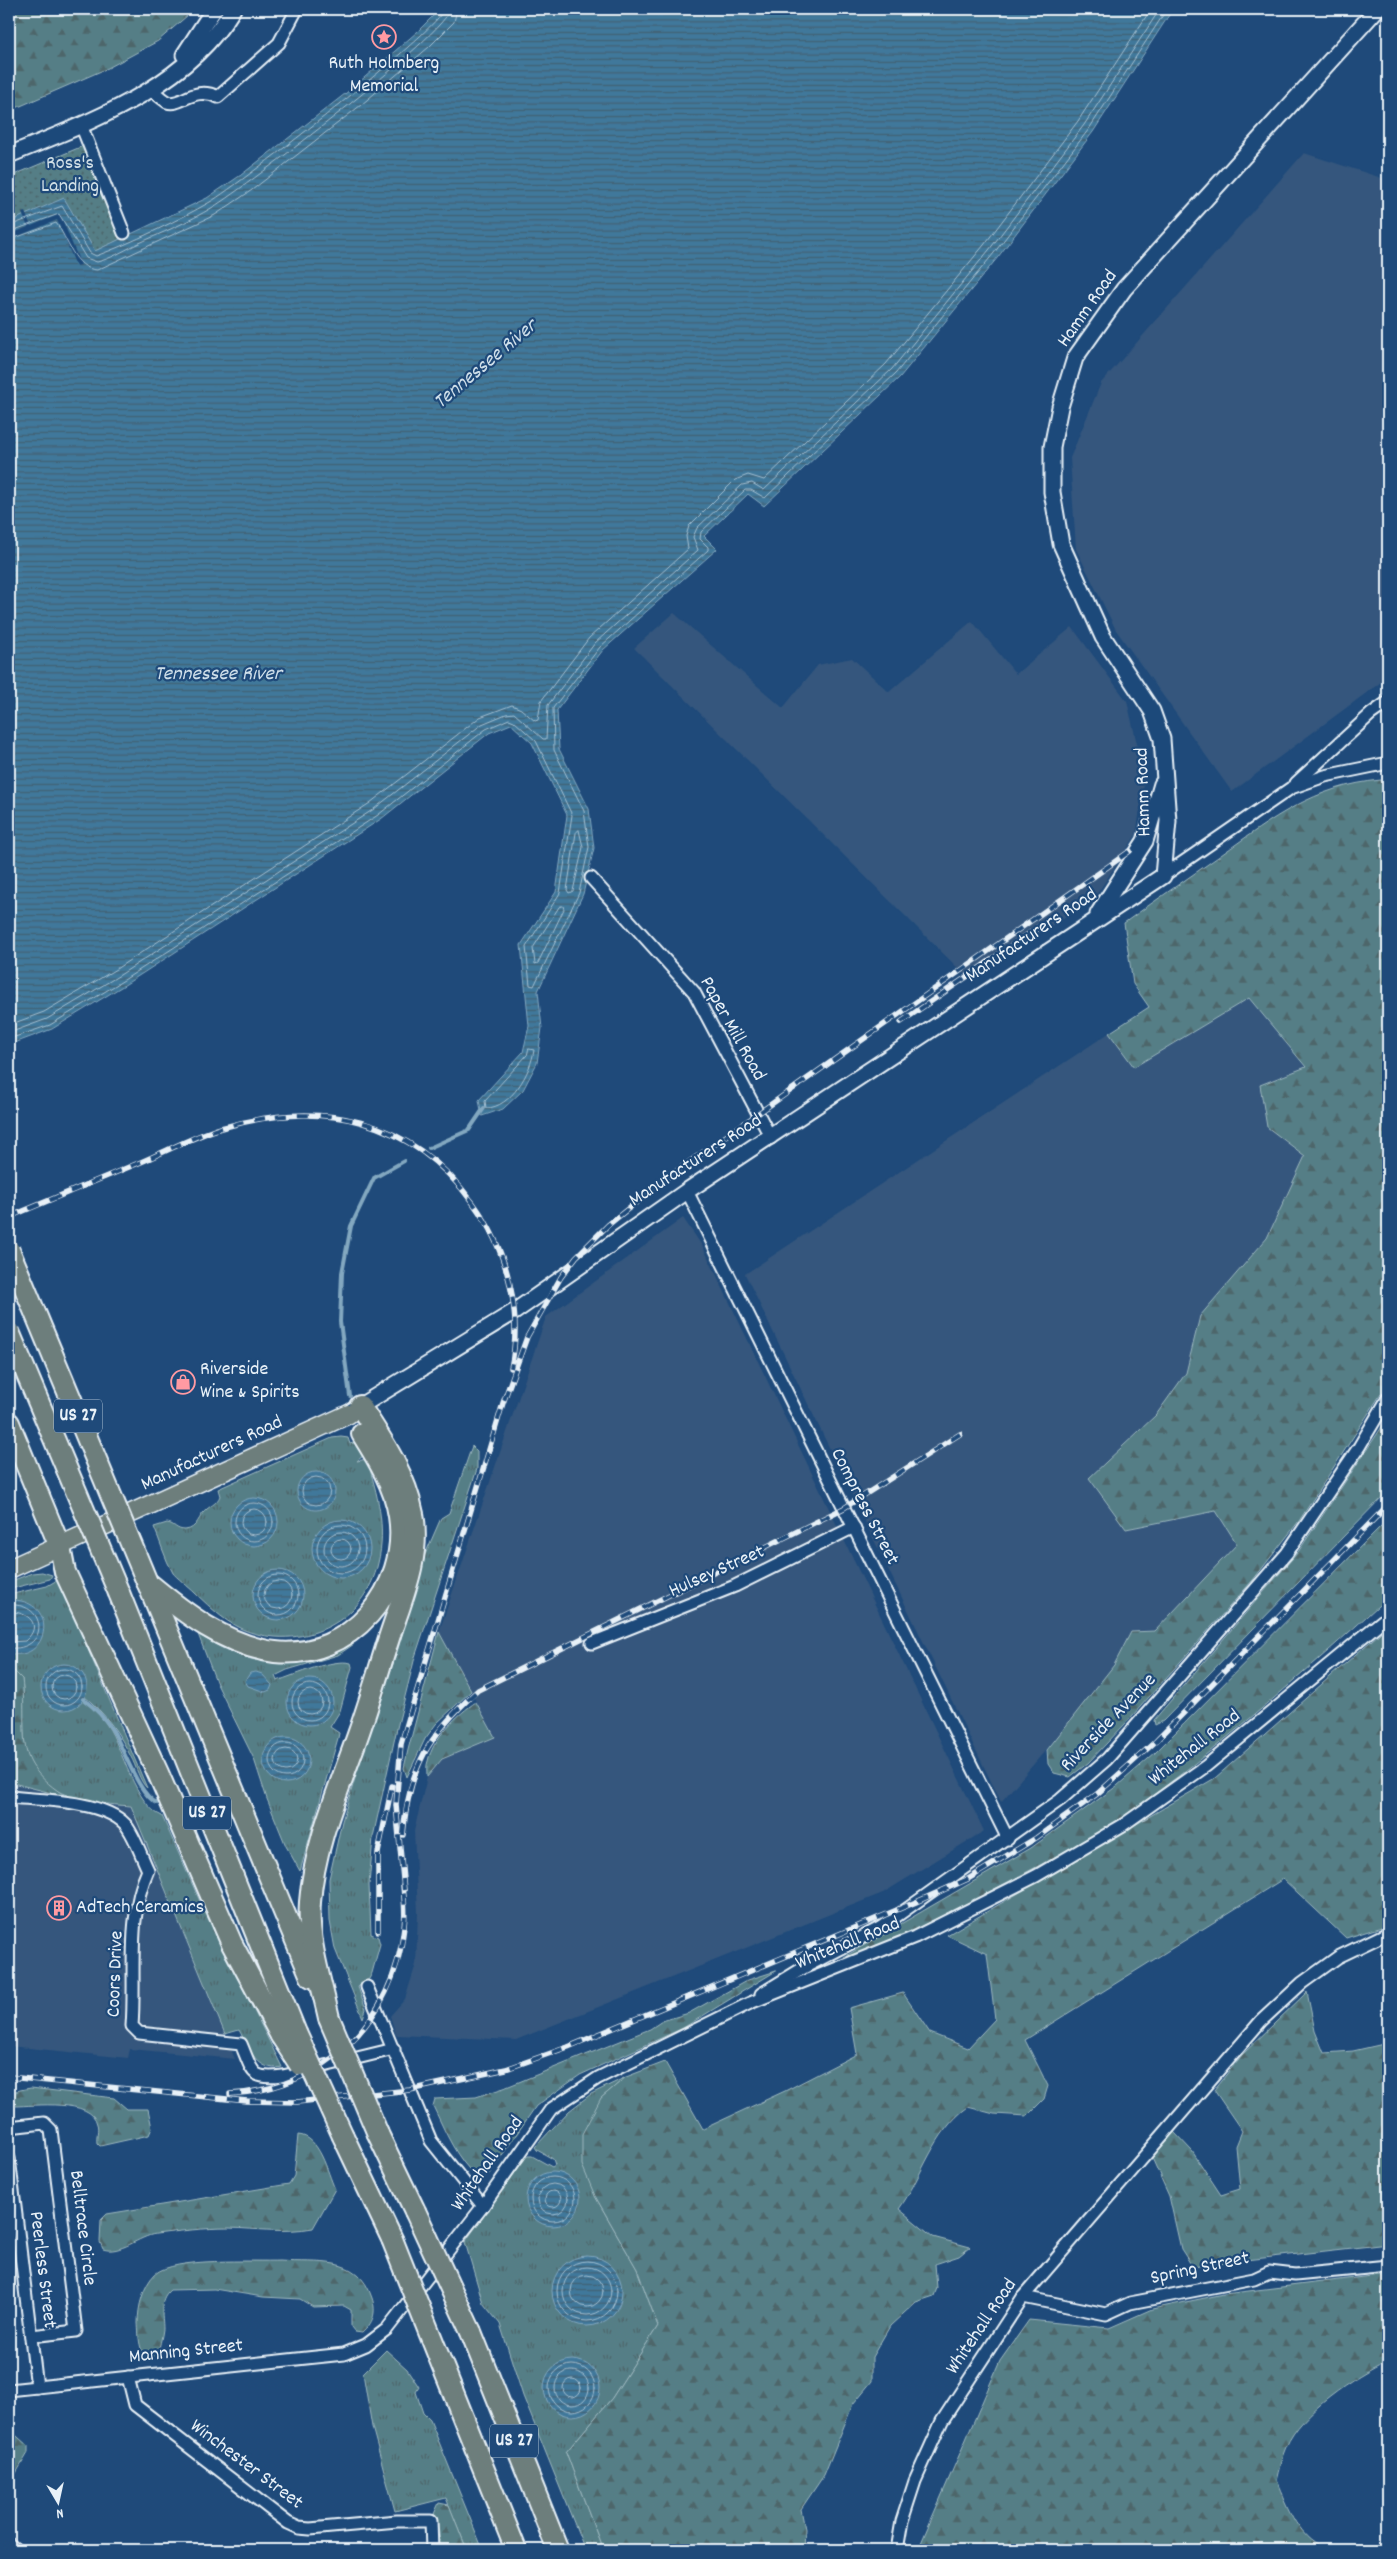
<svg xmlns="http://www.w3.org/2000/svg" width="1397" height="2559" font-family="Dekko,sans-serif">
<style>
.built{fill:#34567d}
.grass{fill:url(#grass-tufts);stroke:#9eb8bf}
.forest{fill:url(#forest-firs);stroke:#9eb8bf}
.park{fill:url(#park-dots);stroke:#9eb8bf}
.water{fill:url(#water-rules);stroke:#83a8c0}
.pier{fill:#1f4a7a}
.lines{fill:none;stroke-linecap:round;stroke-linejoin:round}
.shore{stroke:#a5c1d3;stroke-width:1}
.stream{stroke:#83a8c0;stroke-width:4}
.minor-casing{stroke:#e8f1f8;stroke-width:15}
.secondary-casing{stroke:#e8f1f8;stroke-width:19}
.primary-casing{stroke:#e8f1f8;stroke-width:21}
.motorway-casing{stroke:#e8f1f8;stroke-width:24}
.minor{stroke:#1f4a7a;stroke-width:11}
.secondary{stroke:#1f4a7a;stroke-width:15}
.primary{stroke:#6d7e7c;stroke-width:18}
.motorway{stroke:#6d7e7c;stroke-width:20}
.rail-casing{stroke:#e8f1f8;stroke-width:5.5}
.rail{stroke:#1f4a7a;stroke-width:4;stroke-dasharray:11;stroke-linecap:butt}
.motorway-bridge-casing{stroke:#e8f1f8;stroke-width:24;stroke-linecap:butt}
.motorway-bridge{stroke:#6d7e7c;stroke-width:20}
.labels{text-anchor:middle;dominant-baseline:central;stroke-width:4.5;stroke-linejoin:round;paint-order:stroke}
.shield{fill:#1f4a7a;stroke:#acbfd2;stroke-width:1}
.shield-label{font-size:19px;font-weight:bold;fill:#e8f1f8}
.poi-label{font-size:20px;fill:#e8f1f8;stroke:#1f4a7a;text-anchor:start}
.park-label{font-size:20px;fill:#d2e0e7;stroke:#1f4a7a}
.street-label{font-size:20px;fill:#e8f1f8;stroke:#1f4a7a}
.water-label{font-size:21px;font-style:italic;fill:#cfdfea;stroke:#1f4a7a}
</style>
<defs>
<pattern id="grass-tufts" width="24" height="20" patternUnits="userSpaceOnUse" patternTransform="scale(1.25)"><rect width="24" height="20" fill="#547e86"/><path d="M3 7l-1-3M5 7V3M7 7l1-3M15 17l-1-3M17 17v-4M19 17l1-3" fill="none" stroke="#4e666b"/></pattern>
<pattern id="forest-firs" width="22" height="20" patternUnits="userSpaceOnUse" patternTransform="scale(1.25)"><rect width="22" height="20" fill="#547e86"/><path d="M5 1l3.5 6h-7zM16 11l3.5 6h-7z" fill="#4e666b"/></pattern>
<pattern id="park-dots" width="8" height="8" patternUnits="userSpaceOnUse" patternTransform="scale(1.25)"><rect width="8" height="8" fill="#547e86"/><path d="M2 2h.1M6 6h.1" fill="none" stroke="#4e666b" stroke-width="1.8" stroke-linecap="round"/></pattern>
<pattern id="water-rules" width="6" height="5" patternUnits="userSpaceOnUse" patternTransform="scale(1.25)"><rect width="6" height="5" fill="#40789b"/><path d="M0 2.5h6" fill="none" stroke="#436072"/></pattern>
</defs>
<rect width="100%" height="100%" fill="#1f4a7a"/>
<filter id="ink" filterUnits="userSpaceOnUse"><feTurbulence type="fractalNoise" baseFrequency=".02" numOctaves="2"/><feDisplacementMap in="SourceGraphic" scale="10" xChannelSelector="R" yChannelSelector="G"/><feConvolveMatrix kernelMatrix="1 2 1 2 8 2 1 2 1" color-interpolation-filters="sRGB"/></filter>
<g filter="url(#ink)">
<g class="built">
<polygon points="1304,153 1388,180 1388,677 1232,792 1116,630 1076,549 1070,458 1101,383"/>
<polygon points="674,613 783,708 818,665 852,658 889,692 972,621 1016,674 1072,627 1127,701 1145,778 1136,835 1093,900 968,978 634,648"/>
<polygon points="1249,998 1306,1068 1267,1127 1306,1156 1267,1238 1200,1316 1186,1373 1156,1415 1089,1478 1126,1529 1216,1511 1237,1544 1155,1631 1131,1632 1114,1665 1058,1736 1001,1802 745,1274 1109,1033 1134,1067"/>
<polygon points="683,1218 703,1247 984,1831 883,1893 516,2040 396,2035 390,2016 405,1999 416,1964 418,1913 414,1831 427,1777 442,1759 495,1737 439,1632 546,1317"/>
<polygon points="9,1782 94,1803 131,1806 235,2059 130,2049 128,2058 9,2046"/>
</g>
<g class="grass">
<path d="M341 1437 348 1438 350 1444 356 1442 364 1455 357 1461 367 1459C377 1494 387 1527 378 1563 365 1621 305 1650 250 1632 229 1626 211 1608 195 1593 190 1588 175 1576 173 1573 165 1559 160 1541 154 1527L167 1523C175 1524 176 1530 185 1530 198 1529 198 1516 207 1509 212 1505 217 1503 220 1496L218 1489 332 1438Z"/>
<polygon points="472,1446 477,1451 477,1469 415,1657 397,1728 373,1837 369,1885 371,1934 378,1937 380,1944 372,1973 369,1979 358,1987 366,2009 363,2018 335,1949 330,1921 329,1879 342,1821 378,1703 395,1659 424,1557 441,1518 449,1513"/>
<polygon points="42,1572 52,1575 50,1579 9,1589 9,1582 32,1573"/>
<path d="M59 1579 77 1618 78 1626 147 1788C140 1782 136 1766 131 1757 120 1734 104 1712 85 1697L83 1700C92 1707 101 1716 107 1725 123 1749 135 1805 162 1816L203 1908 282 2067C257 2073 249 2048 239 2030L225 2034 131 1806C89 1803 32 1798 25 1745 22 1723 25 1701 22 1679L9 1666V1595L47 1586Z"/>
<path d="M198 1634C230 1655 267 1670 307 1660 321 1656 335 1648 349 1642L354 1644 338 1655 287 1670 275 1676 277 1681C295 1675 333 1658 351 1663L352 1667 340 1711 330 1727 339 1733 338 1738 300 1871 286 1846 267 1799 254 1759 217 1684Z"/>
<polygon points="626,2077 601,2098 595,2196 637,2269 658,2326 612,2398 566,2452 603,2550 585,2550 523,2396 500,2324 483,2303 465,2242 527,2156 532,2156 552,2167 555,2165 553,2159 537,2150 535,2147 569,2111 591,2094"/>
<polygon points="386,2350 407,2369 419,2387 416,2392 423,2413 430,2420 483,2550 467,2550 446,2498 395,2511 372,2427 363,2373"/>
</g>
<g class="forest">
<polygon points="9,9 195,9 158,41 108,68 9,111"/>
<path d="M1381 780 1388 789V1383L1299 1521 1253 1580 1125 1724 1088 1763 1070 1777 1054 1773 1048 1764 1047 1750 1114 1665 1131 1632 1155 1631 1237 1544 1216 1511 1126 1529 1089 1478 1156 1415 1186 1373 1200 1316 1267 1238 1305 1156 1267 1127 1260 1085 1306 1067 1249 998 1134 1067 1109 1033 1149 1007 1133 984 1124 923C1156 900 1188 878 1221 855 1273 818 1314 786 1381 780Z"/>
<polygon points="1388,1418 1388,1491 1163,1721 1155,1725 1154,1720 1298,1552"/>
<path d="M1388 1519V1597C1311 1667 1234 1735 1151 1797 1105 1831 1054 1858 1004 1884 953 1911 901 1937 847 1959L844 1957 1031 1848 1117 1786 1156 1752Z"/>
<path d="M1388 1626V1925L1346 1938 1283 1879 1025 2040 1048 2086 1044 2099 1027 2116 994 2114 968 2107C933 2132 923 2176 899 2209L933 2237 970 2247 959 2256 935 2264 937 2288 934 2296 916 2302 890 2326 872 2357V2381L853 2404 824 2475 801 2509 805 2529 804 2550H603L566 2452 612 2398 658 2326 637 2269 595 2196 582 2165V2134L601 2098 626 2077 665 2062 703 2129 785 2091 857 2054 849 2008 903 1993 930 2033 968 2048 995 2019 987 1954 947 1935 1215 1778Z"/>
<polygon points="439,1632 471,1691 436,1724 425,1739 407,1777 404,1768 408,1750"/>
<path d="M9 1666 22 1679C29 1738 9 1760 67 1797L9 1782 12 1723 9 1722Z"/>
<path d="M476 1702 495 1737 442 1759 427 1777C427 1772 426 1765 428 1761 433 1738 458 1714 476 1702Z"/>
<path d="M776 1971 683 2028 580 2075 536 2106 489 2174 479 2179C456 2159 446 2133 433 2106L435 2099 476 2097 504 2088 650 2029 662 2021 689 2013 748 1980Z"/>
<polygon points="1307,1992 1315,2031 1324,2053 1353,2051 1388,2043 1388,2244 1192,2266 1181,2249 1169,2196 1152,2158 1174,2132 1192,2151 1221,2195 1240,2189 1236,2146 1242,2131 1214,2090 1242,2055"/>
<path d="M31 2088 114 2098 127 2109H148L152 2128 149 2135 100 2146 97 2143C96 2137 99 2129 97 2124 92 2098 33 2106 15 2106L10 2102C11 2090 20 2090 31 2088Z"/>
<path d="M298 2135C320 2136 327 2172 335 2189L313 2228C285 2233 258 2229 229 2228 205 2228 180 2231 156 2234 139 2236 120 2255 103 2249L100 2242 101 2220 107 2214 289 2184 294 2176Z"/>
<path d="M280 2261C318 2264 358 2254 372 2298 377 2313 373 2323 362 2333L355 2332 351 2327V2310L344 2306 313 2307 300 2299 263 2297 214 2289 170 2290C158 2300 163 2315 163 2329 162 2338 159 2347 157 2357L151 2360C138 2354 139 2337 138 2323 138 2307 143 2286 155 2274 174 2257 253 2262 280 2261Z"/>
<path d="M1388 2274V2361C1354 2377 1301 2412 1286 2447 1281 2458 1279 2470 1276 2481 1288 2508 1299 2542 1330 2550H918L1000 2361 1029 2320 1109 2328 1152 2309 1224 2294Z"/>
<polygon points="9,2429 28,2446 28,2453 9,2485"/>
<polygon points="439,2503 449,2505 467,2550 441,2550 437,2518 434,2514"/>
</g>
<polygon class="park" points="83,146 121,239 95,251 64,199 9,222 9,177"/>
<g class="water">
<polygon points="440,9 1173,9 1093,132 998,257 900,377 764,506 748,494 704,536 717,549 603,650 557,710 559,749 589,809 594,848 583,894 538,991 542,1028 537,1063 523,1090 503,1109 482,1116 479,1100 523,1052 529,1026 521,945 556,892 567,815 532,743 511,724 489,733 381,819 126,984 52,1029 9,1045 9,222 64,198 95,251 207,198 241,175 350,90 417,32"/>
<circle cx="316" cy="1491" r="19"/>
<circle cx="254" cy="1522" r="24"/>
<circle cx="341" cy="1549" r="29"/>
<circle cx="278" cy="1595" r="25"/>
<path d="M14 1600C61 1603 47 1664 9 1653V1601Z"/>
<circle cx="64" cy="1687" r="23"/>
<polygon points="256,1672 262,1674 272,1685 270,1690 265,1692 248,1686 245,1681 250,1673"/>
<circle cx="310" cy="1702" r="23"/>
<circle cx="286" cy="1760" r="23"/>
<circle cx="553" cy="2199" r="27"/>
<circle cx="587" cy="2291" r="35"/>
<circle cx="572" cy="2388" r="28"/>
</g>
<polygon class="pier" points="25,212 31,226 60,214 81,265 76,266 57,220 9,240 9,235 28,227 22,213"/>
<g class="lines">
<g class="shore">
<path d="M9 226 62 206 90 253 96 256C129 244 179 220 210 202 239 185 442 28 444 9"/>
<path d="M9 232 59 214 86 258 97 262C110 259 123 251 135 245 161 233 189 222 213 207 245 188 449 32 450 9"/>
<path d="M9 240 56 223C68 238 74 269 97 270L215 215 252 190 361 105 429 47 454 22 457 9"/>
<polygon points="579,830 583,847 573,891 569,893 567,890 576,833"/>
<polygon points="563,906 564,909 538,963 535,964 533,948 559,907"/>
<polyline points="9,1025 44,1012 116,969 370,803 480,717 512,705 521,709 535,721 538,720 541,701 589,638 688,549 686,536 689,526 735,480 748,475 764,480 886,364 984,245 1078,121 1151,9"/>
<polyline points="9,1033 47,1019 120,975 374,809 482,724 506,714 514,713 543,739 546,739 548,705 595,643 698,550 693,537 697,528 742,485 752,483 764,490 892,369 989,250 1084,125 1160,9"/>
<polyline points="9,1039 50,1025 124,980 378,815 486,729 509,719 514,721 536,741 572,815 560,893 526,947 530,985 534,986 579,893 589,847 584,811 554,750 553,708 600,647 708,550 708,547 700,539 701,532 745,490 751,490 765,498 896,373 994,253 1089,129 1167,9"/>
<path d="M529 1049 534 1050C531 1072 511 1108 486 1108L485 1101 527 1055Z"/>
<circle cx="316" cy="1491" r="14"/>
<circle cx="254" cy="1522" r="19"/>
<circle cx="254" cy="1522" r="13"/>
<circle cx="341" cy="1549" r="24"/>
<circle cx="341" cy="1549" r="17"/>
<circle cx="341" cy="1549" r="10"/>
<circle cx="278" cy="1595" r="20"/>
<circle cx="278" cy="1595" r="14"/>
<path d="M9 1605C49 1602 49 1652 9 1648"/>
<path d="M9 1612C28 1611 44 1625 25 1641L9 1642"/>
<circle cx="64" cy="1687" r="18"/>
<circle cx="64" cy="1687" r="12"/>
<circle cx="310" cy="1702" r="18"/>
<circle cx="310" cy="1702" r="12"/>
<circle cx="286" cy="1760" r="17"/>
<circle cx="286" cy="1760" r="11"/>
<circle cx="553" cy="2199" r="22"/>
<circle cx="553" cy="2199" r="15"/>
<circle cx="553" cy="2199" r="8"/>
<circle cx="587" cy="2291" r="30"/>
<circle cx="587" cy="2291" r="24"/>
<circle cx="587" cy="2291" r="16"/>
<circle cx="572" cy="2388" r="23"/>
<circle cx="572" cy="2388" r="17"/>
<circle cx="572" cy="2388" r="9"/>
</g>
<g class="stream">
<polyline points="429,1148 469,1130 484,1108"/>
<polyline points="350,1396 340,1322 342,1273 351,1226 374,1178 404,1161"/>
<path d="M83 1699C95 1708 105 1718 113 1731 124 1749 139 1796 157 1803"/>
</g>
<g class="minor-casing">
<g id="minor">
<path d="M151 90C156 93 162 99 167 102 181 107 193 85 218 97L279 43 297 9"/>
<polyline points="81,125 124,233"/>
<polyline points="1296,783 1371,714 1388,702"/>
<polyline points="1163,876 1291,788 1325,776 1388,763"/>
<polyline points="591,878 694,992 771,1138"/>
<polyline points="687,1191 1008,1839"/>
<polyline points="592,1643 735,1586 854,1527"/>
<path d="M9 1797C39 1800 103 1800 125 1824 134 1834 142 1858 148 1870 126 1918 136 1975 132 2026L139 2033 241 2044C253 2072 250 2080 283 2076L394 2049"/>
<polyline points="367,1987 431,2141 483,2206"/>
<polyline points="761,1994 805,1967 880,1928 1060,1800 1107,1759 1287,1553 1359,1447 1388,1398"/>
<polyline points="9,2127 44,2123 51,2130 76,2331 31,2336"/>
<polyline points="9,2158 37,2387"/>
<polyline points="1023,2297 1106,2314 1130,2303 1254,2279 1269,2272 1295,2275 1388,2266"/>
<polyline points="128,2377 135,2405 288,2523 299,2528 310,2529 397,2521 431,2521 432,2550"/>
<polyline points="9,2390 344,2354 366,2345 387,2329 483,2206 551,2109 598,2078 750,2003 915,1937 1036,1876 1123,1825 1206,1766 1388,1616"/>
<polyline points="9,2544 16,2550"/>
<polyline points="897,2550 902,2521 915,2481 942,2421 1023,2297 1261,2021 1302,1983 1338,1957 1388,1933"/>
</g>
</g>
<g class="secondary-casing">
<g id="secondary">
<polyline points="184,55 214,9"/>
<path d="M9 155C91 121 185 89 233 9"/>
<polyline points="1098,914 1145,841 1162,784"/>
<polyline points="352,1411 514,1312 687,1191 1163,876 1168,821 1162,739 1152,711 1103,637 1061,544 1052,492 1052,447 1060,407 1075,358 1124,289 1377,9"/>
</g>
</g>
<g class="primary-casing">
<polyline id="primary" points="9,1569 349,1414"/>
</g>
<g class="motorway-casing">
<g id="motorway">
<polyline points="9,1423 60,1547 65,1572 158,1773 232,1944 281,2036"/>
<path d="M147 1582C183 1612 226 1646 275 1652 350 1660 410 1589 399 1516 395 1487 377 1458 362 1434"/>
<polyline points="148,1584 311,1977"/>
<polyline points="119,1593 296,2033"/>
<path d="M329 2018C321 1981 307 1940 310 1902 314 1844 340 1787 359 1732 370 1701 379 1669 389 1638 402 1598 421 1557 413 1514 405 1473 382 1440 360 1406"/>
<polyline points="378,2134 415,2211"/>
<polyline points="343,2136 392,2239"/>
<polyline points="471,2332 558,2550"/>
<polyline points="439,2357 516,2550"/>
</g>
</g>
<use href="#minor" class="minor"/>
<use href="#secondary" class="secondary"/>
<use href="#primary" class="primary"/>
<use href="#motorway" class="motorway"/>
<g class="rail-casing">
<g id="rail">
<polyline points="901,1022 1039,927"/>
<path d="M9 1217C53 1199 97 1180 141 1162 167 1151 194 1136 221 1128 321 1099 410 1117 473 1203 507 1249 523 1311 511 1368"/>
<path d="M403 1835C409 1766 428 1736 478 1690L844 1508 960 1434"/>
<polyline points="404,1890 396,1805 401,1744 503,1403 527,1337 561,1277 576,1257 608,1225 661,1182 1130,851"/>
<polyline points="378,1931 378,1853 392,1786"/>
<polyline points="9,2077 247,2101 297,2102 410,2090 506,2069 568,2047 916,1902 968,1879 1036,1838 1097,1794 1156,1741 1388,1505"/>
<path d="M230 2094C325 2089 394 2021 404 1927 406 1913 404 1898 403 1885"/>
</g>
</g>
<use href="#rail" class="rail"/>
<g class="motorway-bridge-casing">
<g id="motorway-bridge">
<polyline points="9,1250 147,1582"/>
<polyline points="9,1332 119,1593"/>
<polyline points="329,2018 378,2134"/>
<polyline points="296,2033 343,2136"/>
<polyline points="281,2036 300,2065"/>
<polyline points="415,2211 471,2332"/>
<polyline points="392,2239 439,2357"/>
</g>
</g>
<use href="#motorway-bridge" class="motorway-bridge"/>
</g>
</g>
<defs>
<g id="sight-ring" transform="scale(1.25)"><circle r="9.5" fill="#1f4a7a" stroke="#ff9aa2" stroke-width="1.5"/><path d="M0-6L1.8-2.2L6-1.7L2.9 1.2L3.7 5.4L0 3.3L-3.7 5.4L-2.9 1.2L-6-1.7L-1.8-2.2Z" fill="#ff9aa2"/></g>
<g id="shop-ring" transform="scale(1.25)"><circle r="9.5" fill="#1f4a7a" stroke="#ff9aa2" stroke-width="1.5"/><path d="M-5-2.5h2.3a2.7 3.5 0 0 1 5.4 0H5L5.5 6h-11ZM-1.5-2.5h3a1.5 2.3 0 0 0-3 0Z" fill="#ff9aa2"/></g>
<g id="building-ring" transform="scale(1.25)"><circle r="9.5" fill="#1f4a7a" stroke="#ff9aa2" stroke-width="1.5"/><path d="M-4-6H4V6H1V3H-1V6H-4ZM-2.5-4.3h1.7v1.8h-1.7ZM.8-4.3h1.7v1.8H.8ZM-2.5-1h1.7V.8h-1.7ZM.8-1h1.7V.8H.8Z" fill="#ff9aa2"/></g>
</defs>
<g fill-rule="evenodd">
<use href="#sight-ring" x="384" y="37"/>
<use href="#shop-ring" x="183" y="1382"/>
<use href="#building-ring" x="59" y="1908"/>
</g>
<g class="labels">
<g class="shield">
<rect x="54" y="1399.5" width="48" height="33" rx="4"/>
<rect x="183" y="1796.5" width="48" height="33" rx="4"/>
<rect x="490" y="2424.5" width="48" height="33" rx="4"/>
</g>
<g class="shield-label">
<text x="78" y="1416">US 27</text>
<text x="207" y="1813">US 27</text>
<text x="514" y="2441">US 27</text>
</g>
<g class="poi-label">
<text x="384" y="64" text-anchor="middle">Ruth Holmberg<tspan x="384" dy="23">Memorial</tspan></text>
<text x="200" y="1370">Riverside<tspan x="200" dy="23">Wine &amp; Spirits</tspan></text>
<text x="76" y="1908">AdTech Ceramics</text>
</g>
<g class="park-label">
<text x="70" y="164">Ross's<tspan x="70" dy="23">Landing</tspan></text>
</g>
<g class="street-label">
<text transform="translate(1088 309) rotate(-55)">Hamm Road</text>
<text transform="translate(1144 792) rotate(-92)">Hamm Road</text>
<text transform="translate(1032 936) rotate(-34)">Manufacturers Road</text>
<text transform="translate(732 1029) rotate(61)">Paper Mill Road</text>
<text transform="translate(696 1161) rotate(-33)">Manufacturers Road</text>
<text transform="translate(212 1454) rotate(-25)">Manufacturers Road</text>
<text transform="translate(864 1507) rotate(63)">Compress Street</text>
<text transform="translate(717 1572) rotate(-24)">Hulsey Street</text>
<text transform="translate(1109 1723) rotate(-46)">Riverside Avenue</text>
<text transform="translate(1195 1748) rotate(-38)">Whitehall Road</text>
<text transform="translate(848 1944) rotate(-22)">Whitehall Road</text>
<text transform="translate(116 1974) rotate(-88)">Coors Drive</text>
<text transform="translate(488 2164) rotate(-55)">Whitehall Road</text>
<text transform="translate(82 2228) rotate(83)">Belltrace Circle</text>
<text transform="translate(1200 2269) rotate(-12)">Spring Street</text>
<text transform="translate(42 2270) rotate(83)">Peerless Street</text>
<text transform="translate(982 2327) rotate(-56)">Whitehall Road</text>
<text transform="translate(186 2352) rotate(-6)">Manning Street</text>
<text transform="translate(246 2465) rotate(37)">Winchester Street</text>
</g>
<g class="water-label">
<text transform="translate(486 365) rotate(-40)">Tennessee River</text>
<text x="218" y="675">Tennessee River</text>
</g>
</g>
<rect width="1397" height="2559" fill="none" stroke="#1f4a7a" stroke-width="30"/>
<rect x="15" y="15" width="1367" height="2529" fill="none" stroke="#e8f1f8" stroke-width="2" filter="url(#ink)"/>
<g transform="translate(58 2502) rotate(171)" stroke="#1f4a7a" stroke-width="4" paint-order="stroke">
<path d="M0-4L9 19L0 12L-9 19Z" fill="#e8f1f8"/>
<text y="-8" font-size="14" font-weight="bold" text-anchor="middle" fill="#e8f1f8">N</text>
</g>
</svg>
